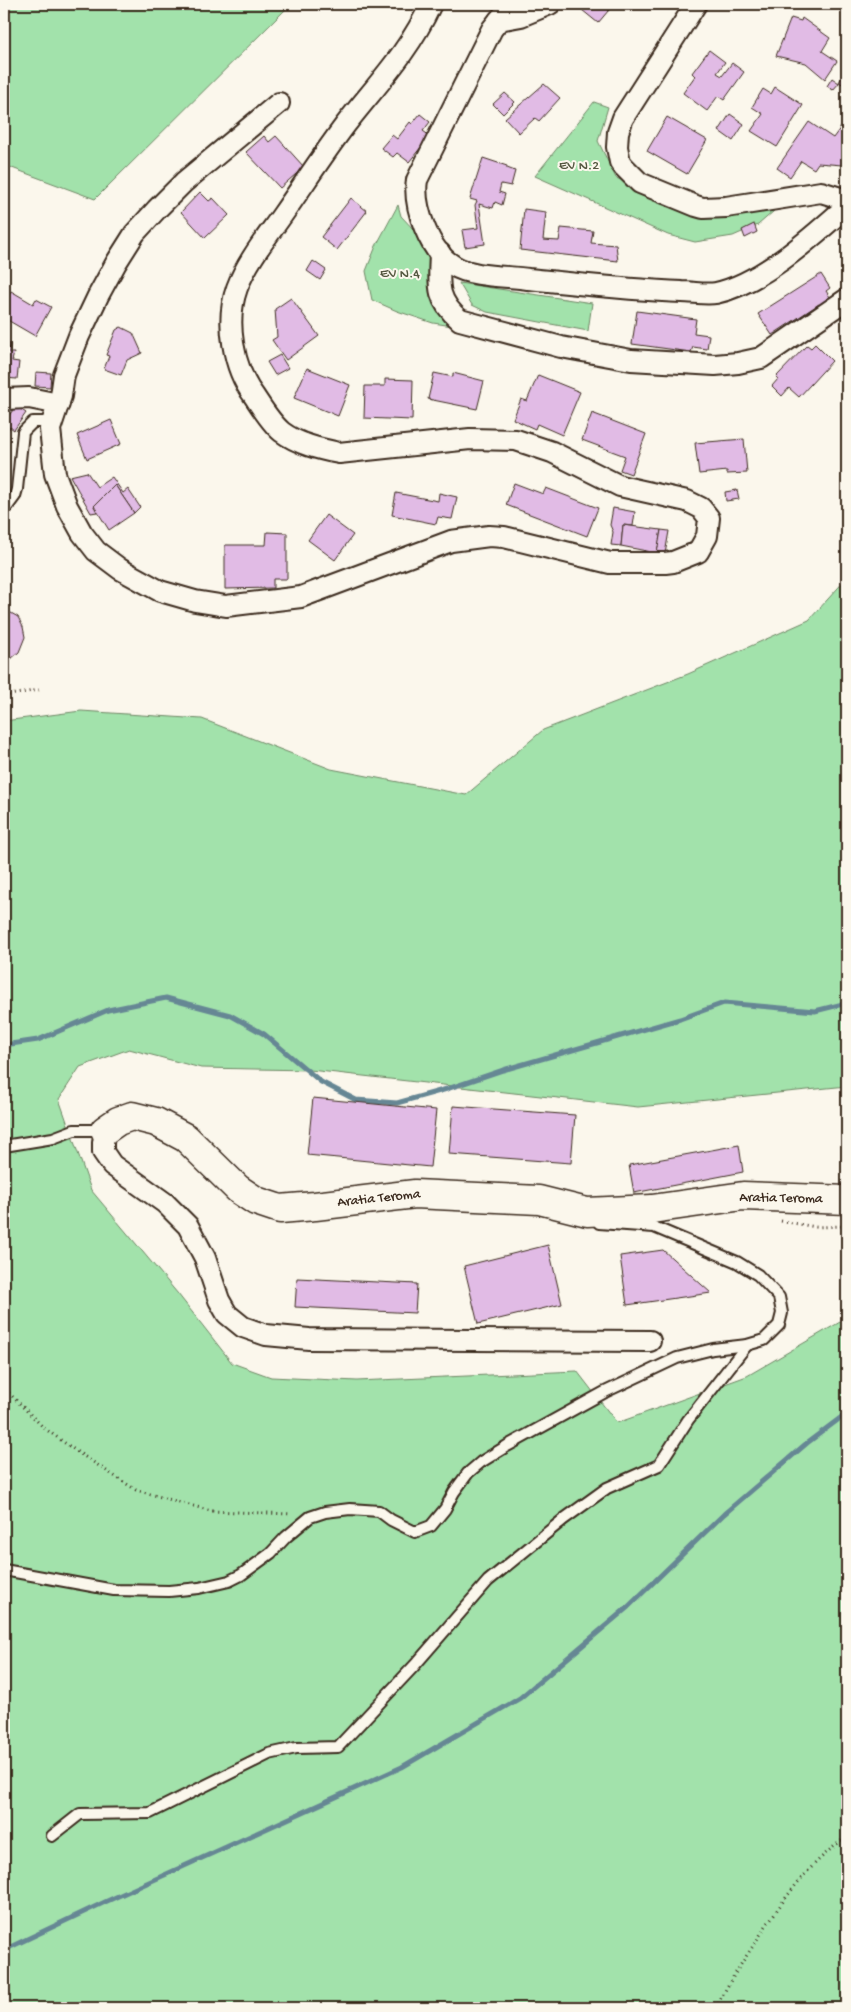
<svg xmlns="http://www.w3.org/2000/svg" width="851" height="2012" font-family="'Gochi Hand',sans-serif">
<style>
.green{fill:#a2e2ab;stroke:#6e8664}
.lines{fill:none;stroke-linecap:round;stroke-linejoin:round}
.stream{stroke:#668794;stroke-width:5}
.building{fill:#e1bbe5;stroke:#3b2a1e}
.lane-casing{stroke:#3b2a1e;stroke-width:14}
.street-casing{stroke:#3b2a1e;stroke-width:24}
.secondary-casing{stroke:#3b2a1e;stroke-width:31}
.path{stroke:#3b2a1e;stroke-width:3;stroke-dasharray:1 4;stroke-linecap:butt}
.lane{stroke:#fbf7ec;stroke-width:10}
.street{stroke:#fbf7ec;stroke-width:20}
.secondary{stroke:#fbf7ec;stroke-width:28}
.labels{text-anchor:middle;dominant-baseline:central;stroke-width:4;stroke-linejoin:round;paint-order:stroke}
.park-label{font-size:14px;fill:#555841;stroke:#fbf7ec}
.street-label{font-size:14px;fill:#3b2a1e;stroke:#fbf7ec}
</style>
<rect width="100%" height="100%" fill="#fbf7ec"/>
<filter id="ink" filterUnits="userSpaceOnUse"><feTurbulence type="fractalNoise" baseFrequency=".02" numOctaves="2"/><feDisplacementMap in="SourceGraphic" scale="10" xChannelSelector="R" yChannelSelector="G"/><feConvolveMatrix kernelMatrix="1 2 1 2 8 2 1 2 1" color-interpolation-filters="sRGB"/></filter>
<g filter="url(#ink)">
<g class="green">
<polygon points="4,4 291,4 95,199 4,165"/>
<polygon points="594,102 608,107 598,141 616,178 715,216 774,211 758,225 733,236 695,242 668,235 535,176"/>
<polygon points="398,205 401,216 430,247 433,291 472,329 433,323 397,311 372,300 366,271 376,246"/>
<polygon points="459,283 592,303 588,331 487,312 472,305"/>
<polygon points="847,578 847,1086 638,1107 310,1070 201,1068 129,1049 80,1067 59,1099 91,1190 178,1294 232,1363 271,1377 357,1381 577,1371 617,1423 747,1376 847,1318 847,2008 4,2008 4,721 81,711 202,719 331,769 466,795 543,730 688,674 809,620"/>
</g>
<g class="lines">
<g class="stream">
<polyline points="4,1045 38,1040 108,1010 166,998 230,1015 264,1034 321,1082 356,1100 397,1103 447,1089 503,1070 680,1019 724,1003 815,1011 847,1003"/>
<polyline points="4,1950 105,1902 402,1767 520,1698 628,1607 724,1514 807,1443 847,1413"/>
</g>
</g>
<g class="building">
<polygon points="587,4 614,4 598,23 582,10"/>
<polygon points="791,18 801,21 802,18 830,38 822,51 837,61 825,79 806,63 776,56"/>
<polygon points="709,50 725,62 717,73 722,76 732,63 744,72 724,100 718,96 707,111 683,93 695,76 692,73"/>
<polygon points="847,70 847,87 839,82"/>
<polygon points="832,78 839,83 833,90 827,86"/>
<polygon points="544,84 560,98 539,121 535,118 519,133 505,118"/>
<polygon points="775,87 803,105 777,147 751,131 763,114 752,107 763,89 771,94"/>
<polygon points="505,93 515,102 503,114 493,104"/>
<polygon points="420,114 430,122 423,131 430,136 409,162 397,153 393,157 381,148 392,135 397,139 410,122 412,124"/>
<polygon points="730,114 744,124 733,141 719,131"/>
<polygon points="667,117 707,140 687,174 647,151"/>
<polygon points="809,122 833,138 844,123 847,125 847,157 842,165 818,163 814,169 801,161 790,177 777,168"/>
<polygon points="264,136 269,142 276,136 304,167 280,188 246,152"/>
<polygon points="483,158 507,166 507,168 515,171 511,186 501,184 499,192 505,194 502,205 495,202 493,208 479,204 485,244 465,247 462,230 478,228 475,205 477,201 470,199"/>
<polygon points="200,192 209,201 213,198 229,215 205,238 181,212"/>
<polygon points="351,198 367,211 337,250 321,237"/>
<polygon points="524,209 546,212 543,240 559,241 561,228 593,231 591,243 616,245 618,261 520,250"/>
<polygon points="754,224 757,232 745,238 742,230"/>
<polygon points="313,261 326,270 320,280 307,271"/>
<polygon points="847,261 847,274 841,267"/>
<polygon points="821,274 830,288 826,291 832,300 821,307 819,304 772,335 758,314"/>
<polygon points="11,291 33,304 36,299 51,307 35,336 4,318 4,303"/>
<polygon points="291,298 319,336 286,360 272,340 277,337 275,309"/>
<polygon points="637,311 696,319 694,333 709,335 707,349 693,347 691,352 632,344"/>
<polygon points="121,327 133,333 142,353 127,360 121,375 104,369 109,356 106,355 116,330"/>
<polygon points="4,343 10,344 9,353 14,353 12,361 19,362 17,379 4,378"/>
<polygon points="815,344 832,361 799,397 789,388 782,396 772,386 778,379 776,377 807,345 811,348"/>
<polygon points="280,355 288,368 275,375 267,362"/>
<polygon points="307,368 350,385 338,416 294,398"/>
<polygon points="36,372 51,373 50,387 35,386"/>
<polygon points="434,373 453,377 453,373 484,381 477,409 428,399"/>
<polygon points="538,375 580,392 562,435 537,424 535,429 513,419 521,399 527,401"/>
<polygon points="385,379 413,380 412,420 364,418 365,386 385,386"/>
<polygon points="16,406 26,413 14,430 10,427 4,436 4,422"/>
<polygon points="592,413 646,434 631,474 620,470 625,456 582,440"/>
<polygon points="111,420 121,444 87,459 77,435"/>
<polygon points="744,439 747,473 727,474 727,471 699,474 695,443"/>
<polygon points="87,472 97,487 112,477 123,493 128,489 140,507 134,513 115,485 94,506 97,512 91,513 70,476"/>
<polygon points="514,483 543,494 546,488 598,508 587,536 506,505"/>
<polygon points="115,485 134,513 109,530 94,506"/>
<polygon points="737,490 739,499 726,501 725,492"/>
<polygon points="396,493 438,501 439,493 457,497 452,519 438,517 436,524 392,515"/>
<polygon points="613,508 635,512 633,526 623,525 621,546 611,545 613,532 610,525"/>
<polygon points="326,515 353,535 335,560 308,540"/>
<polygon points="623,525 661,530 657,553 621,546"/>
<polygon points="661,530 669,531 665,554 657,553"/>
<polygon points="267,532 287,533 287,579 273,579 273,588 225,589 225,545 266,545"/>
<polygon points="4,609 18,617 23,627 25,637 19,652 11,659 4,662"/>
<polygon points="313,1098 436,1110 430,1167 307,1155"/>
<polygon points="453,1106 575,1115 571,1163 449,1154"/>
<polygon points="739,1145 743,1172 634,1193 629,1165"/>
<polygon points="548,1245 562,1304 478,1324 464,1266"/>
<polygon points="663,1250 711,1293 627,1305 620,1256"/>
<polygon points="297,1278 417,1284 415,1313 295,1307"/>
</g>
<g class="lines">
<g class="lane-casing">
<g id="lane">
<polyline points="4,511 15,496 17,489 23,432 33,422 52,422"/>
<polyline points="4,1146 53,1138 74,1130 104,1130"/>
<polyline points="4,1570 114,1590 169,1591 199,1588 229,1581 241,1575 271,1553 286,1537 310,1517 325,1512 350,1509 379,1511 391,1520 415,1532 431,1526 445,1509 454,1492 468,1473 481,1462 507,1446 605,1392 677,1358 713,1349 747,1345 764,1340 779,1325 782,1313 779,1297 758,1275 737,1262 654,1227 599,1223"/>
<polyline points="52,1836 80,1814 150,1813 269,1754 296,1748 338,1747 415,1665 488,1581 564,1519 607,1488 659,1465 688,1420 747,1345"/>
</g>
</g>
<g class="street-casing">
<g id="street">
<path d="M512 4 492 29 417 180C413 206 429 252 454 266 472 277 507 276 528 279 579 284 630 290 682 292 693 292 706 295 716 293 762 283 812 237 847 206"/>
<polyline points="696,4 623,118 618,132 617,147 620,162 624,167 640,183 696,206 703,208 726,207 821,192 847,200"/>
<polyline points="499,20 521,16 550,4"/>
<path d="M279 103 184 182 157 209 135 233 116 263 98 296 79 336 64 375 61 396 50 429 55 474 67 506 82 533 96 551 120 569 160 591 195 601 226 606 301 597 451 541 489 536 504 537 610 563H665L673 562 698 552 707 536 709 518 701 508 687 501 620 486 552 452 516 440 470 439 339 453C319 449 298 444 282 432 271 423 262 408 254 396 233 368 225 321 237 288 247 261 267 237 283 214 304 184 324 153 346 124 378 83 409 52 431 4"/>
<path d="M440 253C439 283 435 299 460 320L561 347 631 360 715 365 738 363 761 358 847 299"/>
<polyline points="4,399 29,398 59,404"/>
<polyline points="105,1130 103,1143 103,1152 112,1165 165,1203 188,1226 205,1258 219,1300 227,1314 243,1327 266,1335 309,1339 650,1341"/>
</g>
</g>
<g class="secondary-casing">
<polyline id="secondary" points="105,1130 118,1121 132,1116 156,1122 186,1138 238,1189 256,1201 280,1209 315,1206 415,1194 539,1200 587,1212 652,1209 743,1196 847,1200"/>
</g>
<g class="path">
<polyline points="4,696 39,690"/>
<polyline points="781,1221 816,1227 847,1226"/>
<polyline points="4,1391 9,1393 44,1428 76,1451 136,1490 211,1511 292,1514"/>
<path d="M716 2008C727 1985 741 1964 755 1943 780 1904 808 1863 847 1837"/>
</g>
<use href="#lane" class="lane"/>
<use href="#street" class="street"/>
<use href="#secondary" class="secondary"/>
</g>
</g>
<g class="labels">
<g class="park-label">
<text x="579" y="166">EV N.2</text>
<text x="400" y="274">EV N.4</text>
</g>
<g class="street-label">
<text transform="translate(379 1199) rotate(-6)">Aratia Teroma</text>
<text transform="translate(781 1199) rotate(1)">Aratia Teroma</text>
</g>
</g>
<rect width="851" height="2012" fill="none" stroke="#fbf7ec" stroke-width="20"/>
<rect x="10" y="10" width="831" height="1992" fill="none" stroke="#3b2a1e" stroke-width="2" filter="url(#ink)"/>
</svg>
